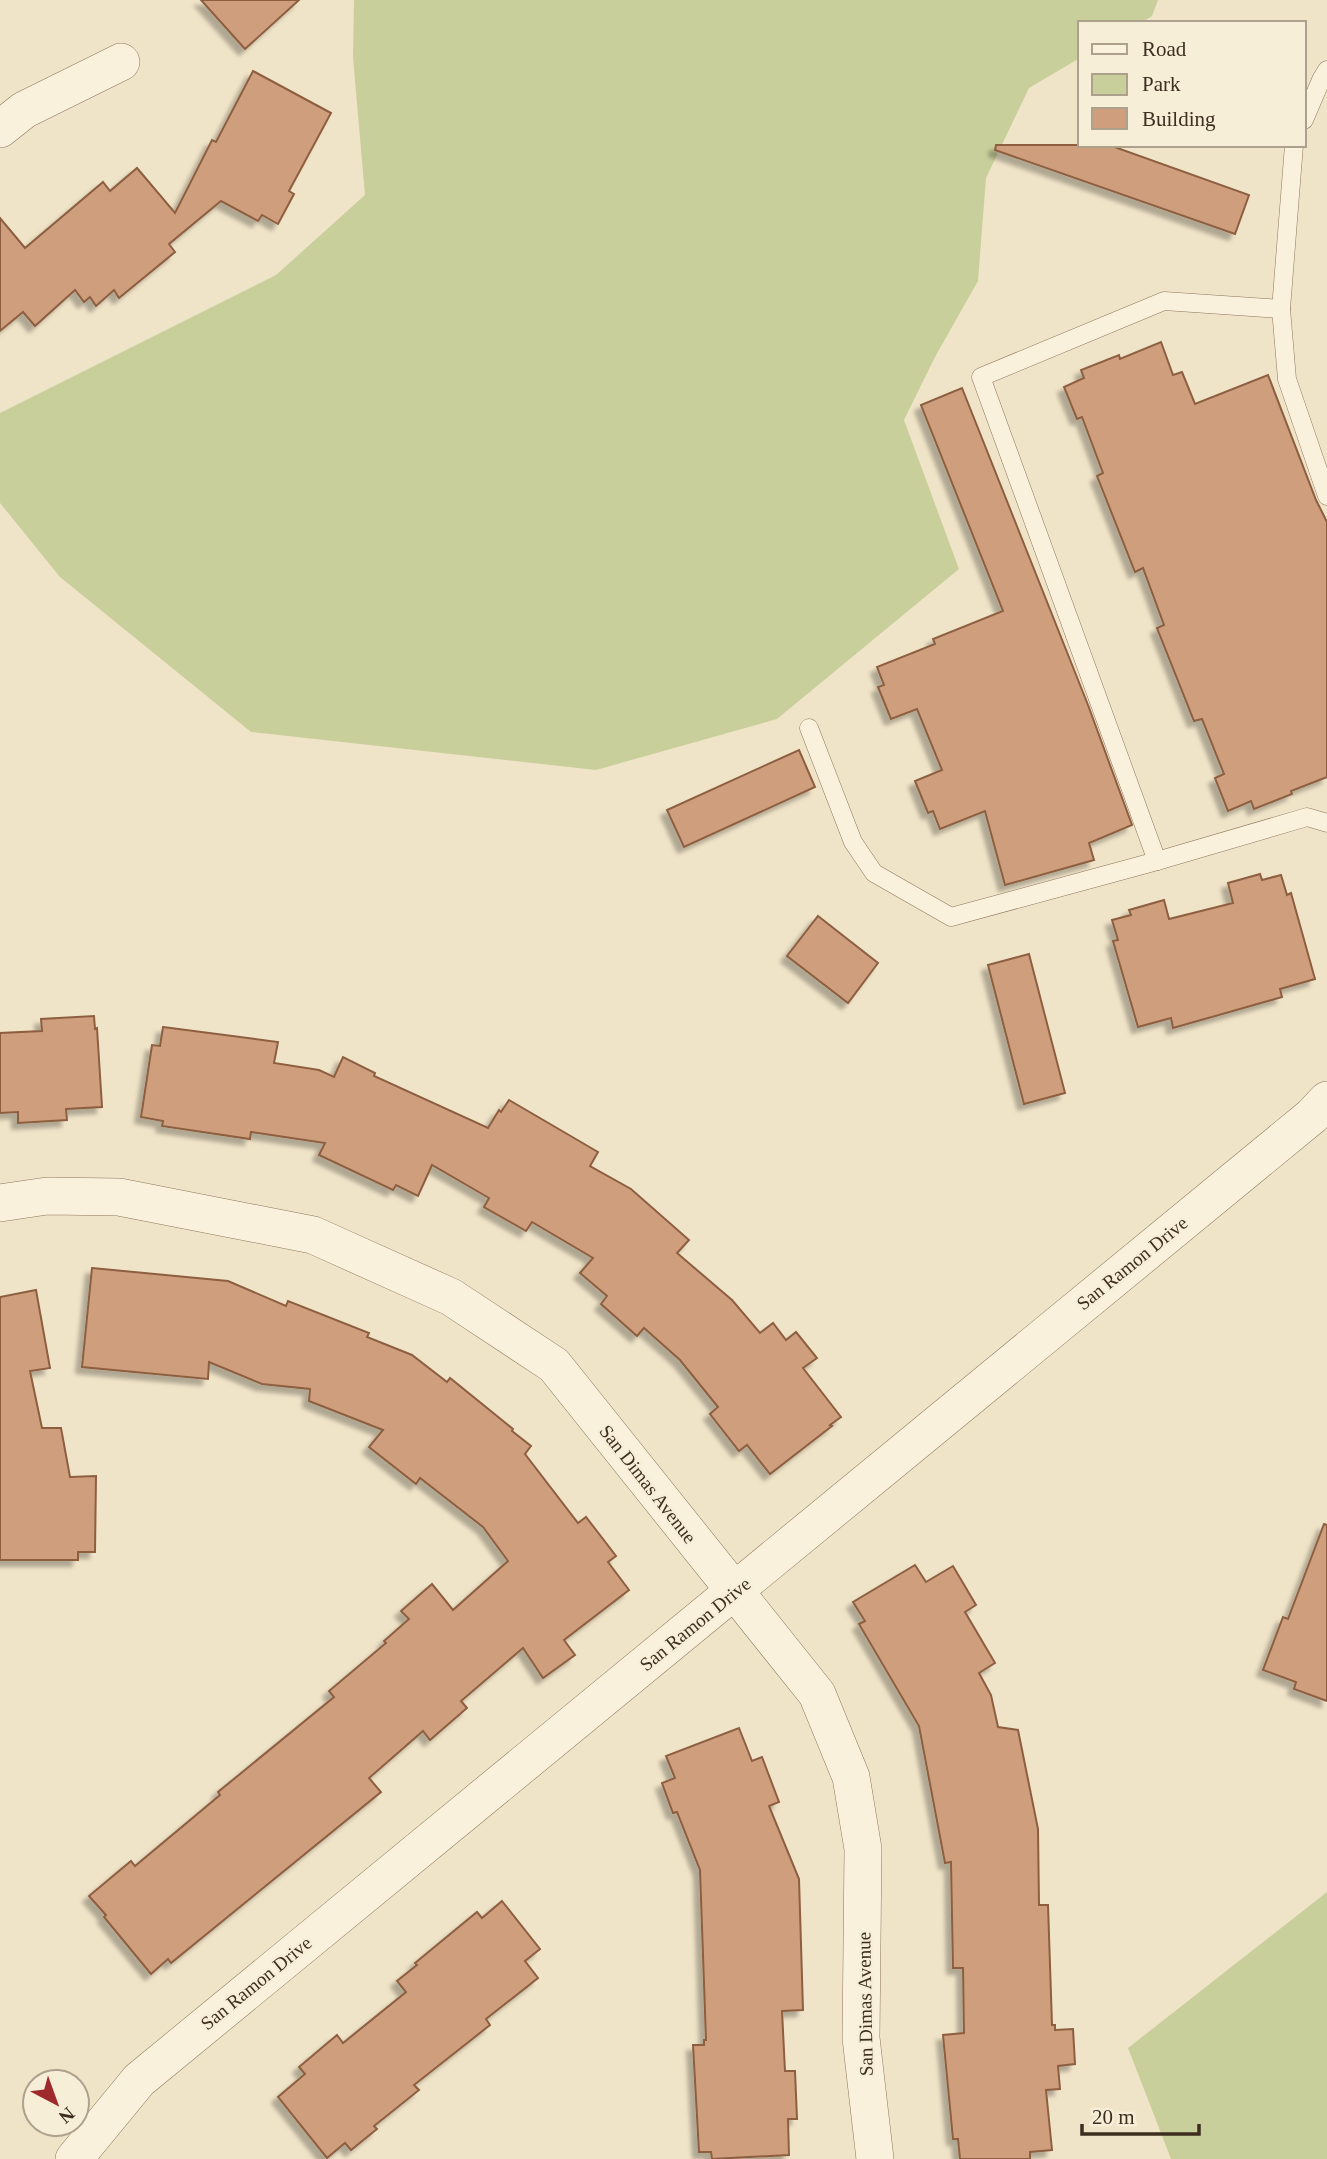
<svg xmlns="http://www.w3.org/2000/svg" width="1327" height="2159" font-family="Georgia,serif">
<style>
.green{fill:#c9cf9b}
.building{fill:#cf9f7d;stroke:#8d5f41;stroke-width:2;filter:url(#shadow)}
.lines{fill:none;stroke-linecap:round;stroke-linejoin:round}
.lane-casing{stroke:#8d765c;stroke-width:19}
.street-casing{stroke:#8d765c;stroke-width:38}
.lane{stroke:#faf1dc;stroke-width:18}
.street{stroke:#faf1dc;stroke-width:37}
.labels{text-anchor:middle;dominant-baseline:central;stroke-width:5;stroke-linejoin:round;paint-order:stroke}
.street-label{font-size:19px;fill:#3d2e20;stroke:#f7eed8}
</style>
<defs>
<filter id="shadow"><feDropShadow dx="-6" dy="6" stdDeviation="2" flood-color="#0004"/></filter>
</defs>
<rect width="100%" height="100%" fill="#f0e4c8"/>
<g class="green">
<polygon points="354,0 1158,0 1152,16 1141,23 1080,23 1080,58 1029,88 986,178 978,281 935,357 904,420 959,569 777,719 596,770 251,732 60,577 0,503 0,413 276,275 365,195 353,58"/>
<polygon points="1327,1892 1327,2159 1171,2159 1128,2048"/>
</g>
<g class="building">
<polygon points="201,0 299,0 245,49"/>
<polygon points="253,71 331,113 289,191 294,194 278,224 262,215 258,221 221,201 169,244 175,252 119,298 114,290 96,306 90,297 84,302 75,290 35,326 23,312 0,331 0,218 25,248 103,182 110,191 137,168 175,213 212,140 216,142"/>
<polygon points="996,145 1109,145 1249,195 1235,234 995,150"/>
<polygon points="1161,342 1173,375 1182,372 1195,404 1268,375 1316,500 1327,522 1327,777 1291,791 1292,794 1254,809 1251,801 1228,811 1215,778 1224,774 1202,719 1194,721 1157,628 1164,625 1143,568 1135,572 1097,476 1103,473 1082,417 1077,419 1064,387 1084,378 1081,370 1119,355 1120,359"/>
<polygon points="962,388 1088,705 1132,825 1089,843 1094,860 1005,885 985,811 940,829 933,811 928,813 915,781 942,770 917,709 891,719 878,687 884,685 877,667 935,644 933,639 1003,611 921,405"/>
<polygon points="799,750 815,787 684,847 667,810"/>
<polygon points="1260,874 1262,880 1281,875 1287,895 1291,893 1315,979 1280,989 1282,997 1173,1028 1171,1018 1138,1027 1113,941 1118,940 1112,920 1131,915 1129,910 1164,900 1169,919 1233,903 1228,883"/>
<polygon points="818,916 878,963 848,1003 787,956"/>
<polygon points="1029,954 1065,1093 1024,1104 988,965"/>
<polygon points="94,1016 95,1029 97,1028 102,1107 66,1109 67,1120 18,1123 18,1112 0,1113 0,1033 42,1031 41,1019"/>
<polygon points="163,1027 278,1042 274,1063 319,1070 334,1077 343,1057 375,1073 374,1076 488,1128 499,1110 501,1112 509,1100 598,1152 590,1166 631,1189 689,1240 677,1253 732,1300 760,1333 773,1323 786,1340 796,1332 817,1358 803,1368 841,1417 830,1425 832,1426 770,1474 747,1445 739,1451 710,1414 718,1407 680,1360 644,1328 637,1336 601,1304 607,1296 580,1273 593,1258 532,1222 526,1231 484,1207 489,1198 432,1165 418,1196 396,1185 393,1190 319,1155 325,1143 251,1132 250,1139 162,1126 163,1121 141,1117 152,1045 160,1046"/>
<polygon points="92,1268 228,1281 286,1306 288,1301 369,1333 367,1337 412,1355 447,1382 450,1378 513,1429 512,1431 531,1446 525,1454 578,1523 586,1517 616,1556 608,1562 629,1590 564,1640 575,1655 543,1678 523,1648 461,1701 467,1708 430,1740 423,1731 369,1778 381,1792 171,1963 168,1959 151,1974 104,1917 106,1915 89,1896 131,1861 135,1866 220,1795 218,1792 334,1697 329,1691 386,1643 384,1641 409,1619 401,1611 432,1584 453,1610 508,1561 483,1527 420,1478 416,1484 369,1447 383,1430 309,1401 310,1389 262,1384 209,1362 208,1379 82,1367"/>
<polygon points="36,1290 50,1368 30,1371 42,1428 61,1428 70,1477 96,1476 95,1552 78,1552 78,1560 0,1560 0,1297"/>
<polygon points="1324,1524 1327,1525 1327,1701 1294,1689 1296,1682 1263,1670 1283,1617 1288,1619"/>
<polygon points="915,1565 926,1582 953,1566 976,1605 965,1612 995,1663 979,1673 991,1695 998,1727 1018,1730 1038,1829 1039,1905 1048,1905 1052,2025 1055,2025 1055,2030 1073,2029 1075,2064 1058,2066 1060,2089 1046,2090 1052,2150 1030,2152 1030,2159 960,2159 958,2139 953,2139 943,2035 964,2033 963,1968 953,1968 951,1862 945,1863 919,1726 859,1624 865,1621 853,1602"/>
<polygon points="739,1728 752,1761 762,1757 779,1802 769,1806 799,1879 803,2010 782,2011 785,2071 795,2071 797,2119 788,2119 789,2155 712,2159 711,2152 699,2152 693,2045 704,2045 704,2040 706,2040 700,1870 677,1812 673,1813 662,1783 675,1778 666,1756"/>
<polygon points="502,1901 540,1949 525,1961 538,1978 486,2019 490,2025 414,2085 419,2090 374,2126 377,2129 351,2150 345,2143 327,2158 278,2097 305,2074 299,2067 337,2035 343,2043 406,1992 397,1981 417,1965 415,1963 477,1912 482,1918"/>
</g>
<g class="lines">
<g class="lane-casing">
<g id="lane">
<polyline points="1304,120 1321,80 1327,70"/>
<polyline points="1294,145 1281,309 1287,379 1327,496"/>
<polyline points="809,728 853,842 874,873 951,917 1157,861 1307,817 1327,823"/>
<polyline points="1157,861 981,377 1164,301 1281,309"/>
</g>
</g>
<g class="street-casing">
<g id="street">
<polyline points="0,129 24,110 121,62"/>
<polyline points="0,1203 47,1196 119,1197 313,1235 451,1297 554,1365 817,1694 851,1777 863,1849 861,2038 875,2159"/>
<polyline points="74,2159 139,2080 1312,1116 1327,1100"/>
</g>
</g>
<use href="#lane" class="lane"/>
<use href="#street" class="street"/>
</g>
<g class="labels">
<g class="street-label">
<text transform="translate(1132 1263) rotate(-39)">San Ramon Drive</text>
<text transform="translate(648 1484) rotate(52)">San Dimas Avenue</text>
<text transform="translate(695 1624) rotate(-39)">San Ramon Drive</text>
<text transform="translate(256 1983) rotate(-39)">San Ramon Drive</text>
<text transform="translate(865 2004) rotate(-91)">San Dimas Avenue</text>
</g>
</g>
<rect x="1078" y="21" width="228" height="126" fill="#f7eed8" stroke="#ada18e" stroke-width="2"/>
<rect x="1092" y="44" width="35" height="10" fill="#faf1dc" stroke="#ada18e" stroke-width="2"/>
<text x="1142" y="56" font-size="21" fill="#3d2e20">Road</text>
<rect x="1092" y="74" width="35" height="21" fill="#c9cf9b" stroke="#ada18e" stroke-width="2"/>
<text x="1142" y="91" font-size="21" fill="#3d2e20">Park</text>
<rect x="1092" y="108" width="35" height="21" fill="#cf9f7d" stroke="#ada18e" stroke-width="2"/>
<text x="1142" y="126" font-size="21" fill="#3d2e20">Building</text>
<g transform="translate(56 2103) rotate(139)"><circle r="33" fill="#f7eed8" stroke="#ada18e" stroke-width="2"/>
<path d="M0-5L12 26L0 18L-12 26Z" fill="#9e2a2b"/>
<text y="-10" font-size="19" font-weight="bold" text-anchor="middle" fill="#3d2e20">N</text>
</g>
<path d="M1082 2124v10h117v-10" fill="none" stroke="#3d2e20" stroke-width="3.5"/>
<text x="1092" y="2124" font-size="21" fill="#3d2e20" stroke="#f7eed8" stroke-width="5" paint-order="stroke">20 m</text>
</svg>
